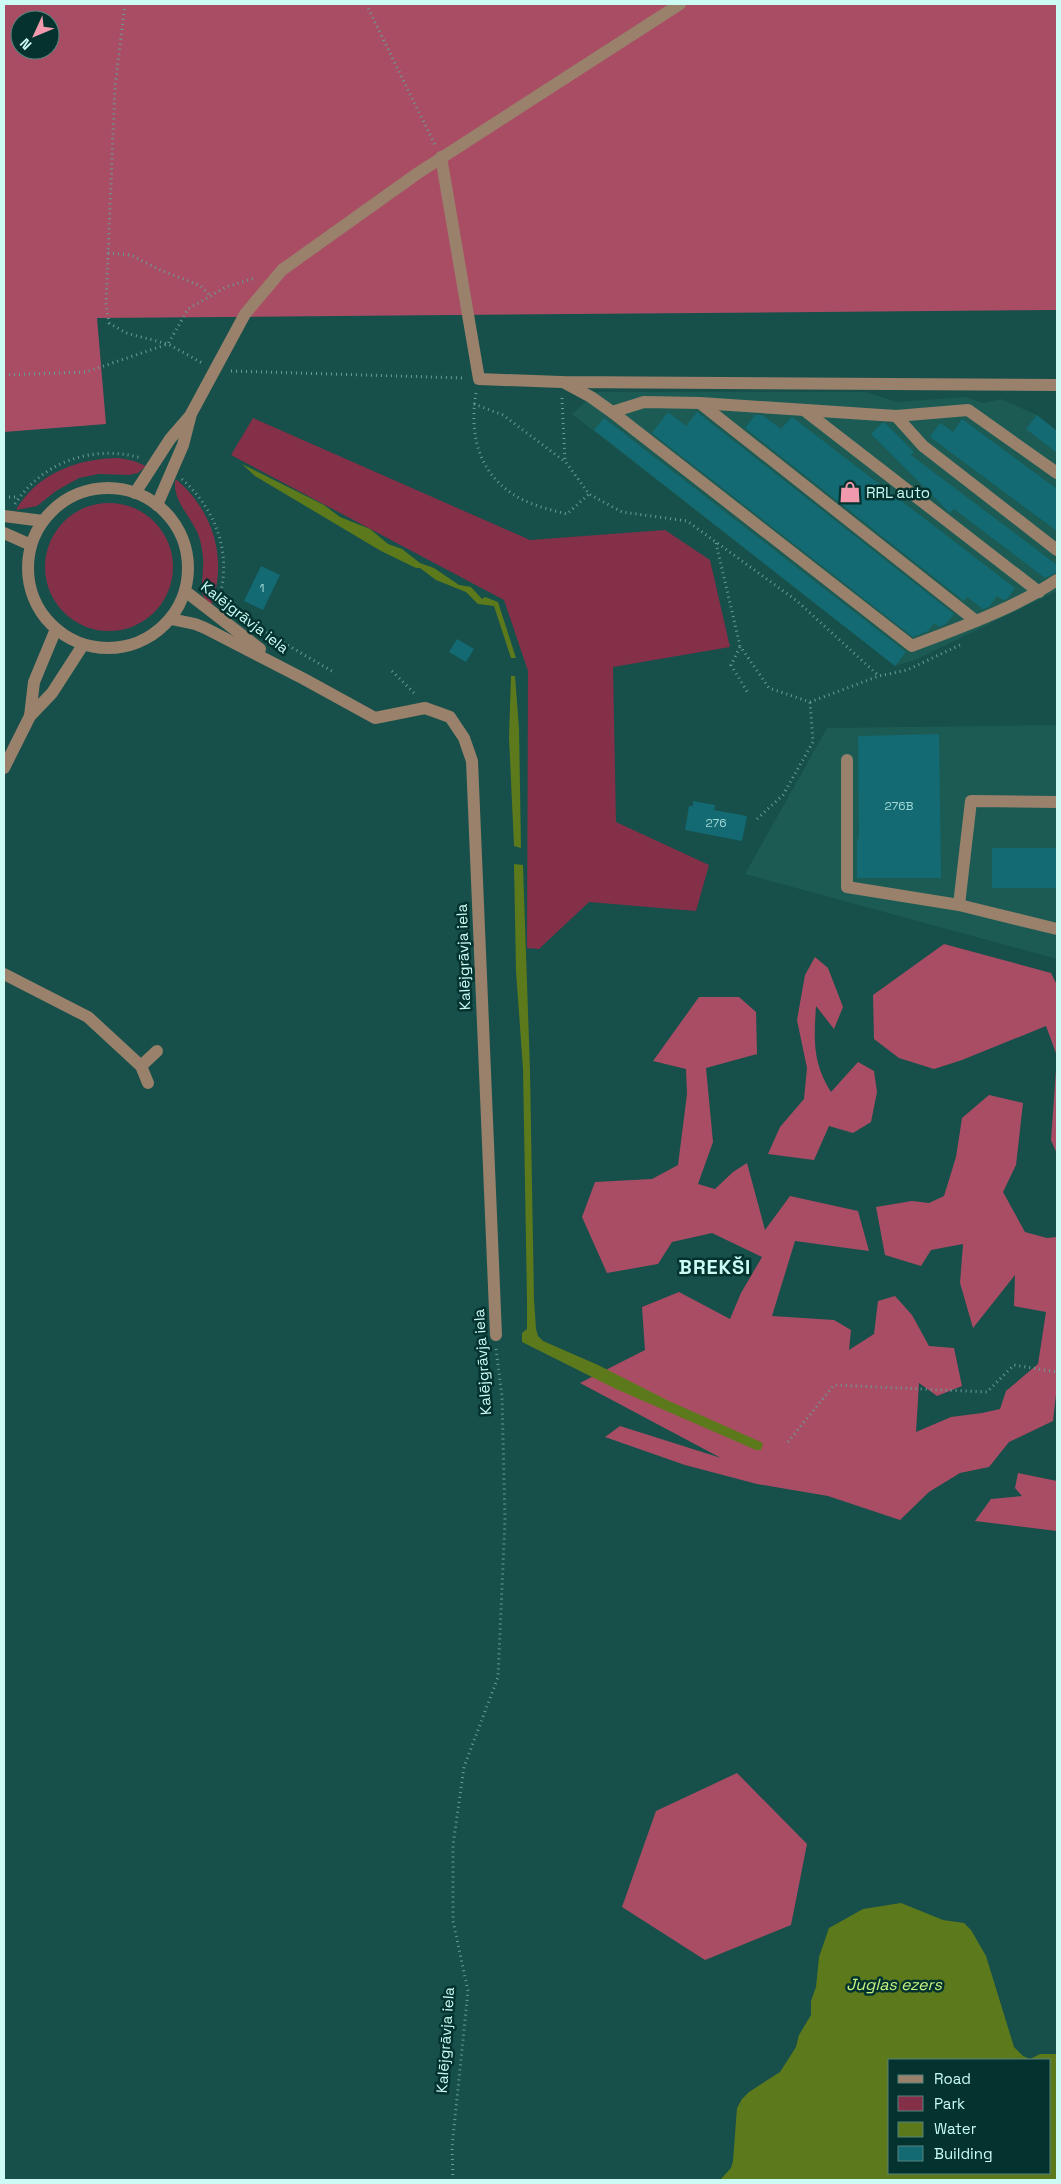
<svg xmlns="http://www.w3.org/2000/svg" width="1061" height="2184" font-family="'Space Grotesk',sans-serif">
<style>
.built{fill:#1b5b54}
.green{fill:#833048}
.forest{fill:#a94d65;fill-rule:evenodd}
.water{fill:#5c791c;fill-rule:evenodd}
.building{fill:#136a73}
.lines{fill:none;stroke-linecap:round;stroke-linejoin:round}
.path{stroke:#699d97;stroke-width:3;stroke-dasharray:1 4;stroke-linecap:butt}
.minor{stroke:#99816b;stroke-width:12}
.labels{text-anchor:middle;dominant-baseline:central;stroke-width:5;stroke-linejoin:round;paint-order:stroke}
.number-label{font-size:12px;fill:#9ed7d4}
.poi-label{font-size:15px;fill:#ccfbf4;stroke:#04332f;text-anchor:start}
.street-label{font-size:15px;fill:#ccfbf4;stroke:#04332f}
.water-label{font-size:16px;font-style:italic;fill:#c9f47f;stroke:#04332f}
.district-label{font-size:20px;font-weight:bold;letter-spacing:1px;fill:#ccfbf4;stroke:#04332f}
</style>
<rect width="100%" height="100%" fill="#174f4a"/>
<g class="built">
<polygon points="596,392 866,392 897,402 965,397 984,403 1001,399 1037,415 1057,431 1057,591 915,660 895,666 572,414"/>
<polygon points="1057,725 1057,959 745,874 827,728"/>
</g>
<g class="green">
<polygon points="253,418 530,540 665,530 710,560 730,647 613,667 616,822 709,865 696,911 589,902 539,949 527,948 528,671 504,600 231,455"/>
<path d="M119 458 134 461 146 466 138 473 129 475 99 474 79 478 56 491 37 506 16 510C37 473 79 458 119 458Z"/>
<path d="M177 480C214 512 228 560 211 606 197 594 203 584 203 567 204 559 202 549 200 540 194 518 173 504 175 481Z"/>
<circle cx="109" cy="567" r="64"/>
</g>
<g class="forest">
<path d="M4 4H1057V310L97 318 106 424 4 432ZM20 20H50V50H20Z"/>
<polygon points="944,944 1051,973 1057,985 1057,1154 1051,1140 1057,1056 1046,1026 962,1060 934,1069 899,1058 874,1039 873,995"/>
<path d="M815 957 828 968 843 1007 834 1029 816 1006C814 1039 812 1062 831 1092L858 1062 874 1071 877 1092 871 1122 853 1133 829 1126 814 1160 768 1154 780 1127 804 1099 807 1068 797 1020 805 975Z"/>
<polygon points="699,997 739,997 756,1012 757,1054 706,1068 713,1142 698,1184 715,1189 733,1172 747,1163 765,1230 790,1196 858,1211 869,1251 795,1241 772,1316 834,1320 851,1330 849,1350 874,1334 878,1301 895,1296 912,1315 929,1346 954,1348 962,1386 937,1396 919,1383 916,1432 951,1417 982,1413 1000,1409 1006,1391 1038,1364 1046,1312 1014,1306 1015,1275 973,1328 960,1283 963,1244 931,1250 921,1266 885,1255 876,1207 912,1201 929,1203 944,1196 956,1157 962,1118 989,1095 1023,1103 1016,1165 1003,1192 1025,1232 1047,1238 1057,1237 1057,1386 1053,1421 1009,1442 989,1467 960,1473 929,1492 900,1520 828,1496 757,1484 685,1465 605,1437 620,1426 721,1458 580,1383 645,1350 642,1307 679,1292 730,1319 741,1293 762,1257 712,1233 672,1242 658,1264 607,1273 582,1217 595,1182 652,1179 678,1165 687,1094 686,1069 653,1061"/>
<polygon points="1018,1473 1057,1481 1057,1531 975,1521 991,1499 1022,1496 1015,1488"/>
<polygon points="737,1773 807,1844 791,1925 705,1960 622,1907 656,1811"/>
</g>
<g class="water">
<polygon points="242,464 324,505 340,517 370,529 388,544 402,549 420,563 434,568 459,585 471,587 482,599 485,597 498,602 516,658 511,658 494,606 478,604 466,592 436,580 420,568 416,568 381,551 255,476"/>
<polygon points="511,676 515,676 519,728 521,848 514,846 509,737"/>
<polygon points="514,864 523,865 530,1071 534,1299 536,1329 538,1336 543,1341 598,1365 669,1401 763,1443 761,1450 756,1450 616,1389 522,1342 522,1333 527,1329 527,1301 523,1069 516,971"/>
<path d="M901 1903 943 1920 964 1923 971 1930 986 1956 1014 2047 1023 2056 1030 2059 1040 2054H1057V2180H720L731 2168 733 2161 737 2108 742 2099 749 2092 780 2072 796 2047 799 2035 811 2015V2001L816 1987 819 1957 829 1928 863 1909ZM890 2060H1050V2173H890Z"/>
</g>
<g class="building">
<polygon points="668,412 686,426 697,412 954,614 946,624 939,627 934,623 928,631 913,637 652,433"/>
<polygon points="755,415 762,415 781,429 792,417 1015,588 1008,598 1003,600 997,596 989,607 983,609 967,597 964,601 745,428"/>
<polygon points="1037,415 1057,431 1057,453 1026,429"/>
<polygon points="604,418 906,652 895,666 594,430"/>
<polygon points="962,419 1057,489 1057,531 930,437 940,423 953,432"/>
<polygon points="882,423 885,423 914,452 911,455 1057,565 1057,572 1045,578 954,509 950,513 871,434"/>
<polygon points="261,566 280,575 263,610 244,601"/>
<polygon points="457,639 474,649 466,662 449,652"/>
<polygon points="939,734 941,878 857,878 857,839 859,839 858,736"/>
<polygon points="693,801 715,805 714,810 747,816 742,841 685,830 689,806 693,806"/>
<rect x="992" y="848" width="65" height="40"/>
</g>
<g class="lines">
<g class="path">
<polyline points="125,4 115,87 106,303 109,323 126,333 168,344 204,364"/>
<polyline points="366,4 435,145"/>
<polyline points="108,253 131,255 158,269 201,286 210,296"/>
<polyline points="231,371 464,378"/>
<polyline points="4,375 86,372 168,344 188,309 226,287 255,278"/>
<path d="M476 393C468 441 482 483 530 503 542 508 555 511 567 514L589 494"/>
<polyline points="562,398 565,461 589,494 622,512 687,521 797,601 879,676"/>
<polyline points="474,404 503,415 564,461"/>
<path d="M182 479C217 511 232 554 219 599"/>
<polyline points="4,497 19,497"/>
<path d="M15 504C42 462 93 444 141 458"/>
<polyline points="716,543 740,646 769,688 810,702 879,676 907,670 960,645"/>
<polyline points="262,630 335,673"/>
<polyline points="740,647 731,665 748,693"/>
<polyline points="392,671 416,695"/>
<polyline points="757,819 783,795 813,742 810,702"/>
<polyline points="788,1442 834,1385 987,1392 1014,1365 1057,1372"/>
<polyline points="453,2180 452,2147 468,1991 453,1921 453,1845 464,1767 498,1677 505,1520 502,1396 496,1349"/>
</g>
<g class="minor">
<polyline points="441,157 479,379 561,382 1057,385"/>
<polyline points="563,382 591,397 612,412"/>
<polyline points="700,403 976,621"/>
<polyline points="804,410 1039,592"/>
<polyline points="896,416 923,446 1057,550"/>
<path d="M1057 473 968 410 896 416 700 403 644 402 612 412 912 646C961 627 1013 609 1057 580"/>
<circle cx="108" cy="568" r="80"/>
<polyline points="135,493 170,439 190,416"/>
<polyline points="157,505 183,445 191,414 245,314 282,270 418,173 680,4"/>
<polyline points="4,516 43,521"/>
<polyline points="4,533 31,545"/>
<polyline points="185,591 260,649"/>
<polyline points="171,619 195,624 205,628 304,679 375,718 425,708 450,717 464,738 472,761 496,1335"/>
<polyline points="30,716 34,682 56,629"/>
<polyline points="847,760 847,887 959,905 971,801 1057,802"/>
<polyline points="4,768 30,716 52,693 83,645"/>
<polyline points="959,905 1057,929"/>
<polyline points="4,974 88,1017 141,1066 148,1083"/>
<polyline points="141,1066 157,1051"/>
</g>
</g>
<defs>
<g id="shop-bare" transform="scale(1.725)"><path d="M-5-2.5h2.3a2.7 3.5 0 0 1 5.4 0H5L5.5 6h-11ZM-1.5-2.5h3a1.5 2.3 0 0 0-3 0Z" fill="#f29aad" stroke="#04332f" stroke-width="2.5" paint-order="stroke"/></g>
</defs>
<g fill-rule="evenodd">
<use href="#shop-bare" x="850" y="492"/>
</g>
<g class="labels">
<g class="number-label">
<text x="262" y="588">1</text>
<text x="899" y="806">276B</text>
<text x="716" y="823">276</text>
</g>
<g class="poi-label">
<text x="866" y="492">RRL auto</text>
</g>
<g class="street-label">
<text transform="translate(245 617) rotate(38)">Kalējgrāvja iela</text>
<text transform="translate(463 957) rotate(-92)">Kalējgrāvja iela</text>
<text transform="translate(482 1362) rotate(-94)">Kalējgrāvja iela</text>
<text transform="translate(445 2040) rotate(-86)">Kalējgrāvja iela</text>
</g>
<g class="water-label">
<text x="894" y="1984">Juglas ezers</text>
</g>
<g class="district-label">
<text x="715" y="1267">BREKŠI</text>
</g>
</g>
<rect width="1061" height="2184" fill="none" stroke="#ccfbf4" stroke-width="10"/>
<rect x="888" y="2059" width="162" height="115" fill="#04332f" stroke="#54837e"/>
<rect x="898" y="2075" width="25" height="8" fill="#99816b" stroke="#54837e"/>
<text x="934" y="2084" font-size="15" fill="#ccfbf4">Road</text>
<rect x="898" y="2096" width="25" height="15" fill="#833048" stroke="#54837e"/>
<text x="934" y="2109" font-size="15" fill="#ccfbf4">Park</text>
<rect x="898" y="2122" width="25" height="15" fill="#5c791c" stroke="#54837e"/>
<text x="934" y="2134" font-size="15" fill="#ccfbf4">Water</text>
<rect x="898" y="2146" width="25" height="15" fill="#136a73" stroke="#54837e"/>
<text x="934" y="2159" font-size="15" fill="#ccfbf4">Building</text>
<g transform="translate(35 35) rotate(226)"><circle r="24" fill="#04332f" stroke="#54837e"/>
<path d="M0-4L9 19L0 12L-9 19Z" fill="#f29aad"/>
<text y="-8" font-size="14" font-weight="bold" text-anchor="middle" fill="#ccfbf4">N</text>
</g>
</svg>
